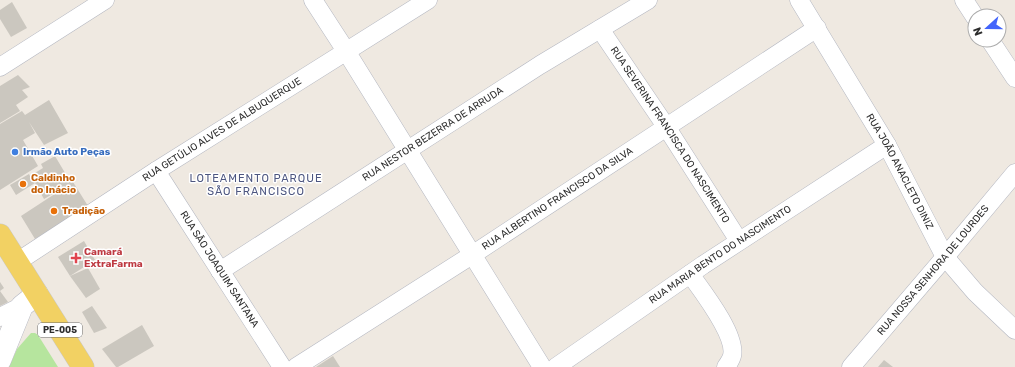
<svg xmlns="http://www.w3.org/2000/svg" width="1015" height="367" font-family="Rubik,sans-serif">
<style>
.green{fill:#b6e59e}
.building{fill:#cbc7bf}
.lines{fill:none;stroke-linecap:round;stroke-linejoin:round}
.minor-casing{stroke:#b4b7c1;stroke-width:19}
.tertiary-casing{stroke:#b4b7c1;stroke-width:23}
.primary-casing{stroke:#c9c9c9;stroke-width:23}
.minor{stroke:#fff;stroke-width:18}
.tertiary{stroke:#fff;stroke-width:22}
.primary{stroke:#f2d163;stroke-width:22}
.shop-dot{fill:#3f7fe0;stroke:#fff;stroke-width:1.5}
.food-dot{fill:#e8710a;stroke:#fff;stroke-width:1.5}
.health-dot{fill:#e0444e;stroke:#fff;stroke-width:1.5}
.labels{text-anchor:middle;dominant-baseline:central;stroke-width:3;stroke-linejoin:round;paint-order:stroke}
.shield{fill:#fff;stroke:#6d6d6d;stroke-width:1}
.shield-label{font-size:9px;font-weight:bold;fill:#2e2e2e}
.street-label{font-size:10px;fill:#2e2e2e;stroke:#fff}
.shop-label{font-size:10px;font-weight:bold;fill:#366cbe;stroke:#fff;text-anchor:start}
.food-label{font-size:10px;font-weight:bold;fill:#c56008;stroke:#fff;text-anchor:start}
.health-label{font-size:10px;font-weight:bold;fill:#be3a42;stroke:#fff;text-anchor:start}
.neighbourhood-label{font-size:11px;letter-spacing:1px;fill:#4d5680;stroke:#fff}
</style>
<rect width="100%" height="100%" fill="#efe9e1"/>
<polygon class="green" points="31,333 35,333 38,335 58,367 9,367 17,349"/>
<g class="building">
<polygon points="12,2 27,28 11,37 0,19 0,10"/>
<polygon points="18,75 30,87 22,90 28,97 16,105 20,111 0,123 0,86"/>
<polygon points="49,100 68,133 44,145 29,122 35,133 23,140 38,166 0,190 0,124 22,111 25,115"/>
<polygon points="55,156 71,183 73,182 88,206 35,239 21,216 70,184 44,199 35,183 16,195 10,185 29,174 30,176 43,168 41,164"/>
<polygon points="84,241 95,260 70,276 58,257"/>
<polygon points="88,268 100,289 86,298 70,276"/>
<polygon points="0,282 4,288 0,291"/>
<polygon points="0,291 8,302 0,306"/>
<polygon points="92,306 107,328 94,333 82,312"/>
<polygon points="142,325 154,346 118,367 116,367 102,349"/>
<polygon points="333,356 340,367 316,367"/>
<polygon points="884,360 893,367 878,367"/>
</g>
<g class="lines">
<g class="minor-casing">
<g id="minor">
<polyline points="313,0 346,51 542,367"/>
<path id="s1" d="M799 0 887 145 945 257 975 292 1015 330"/>
<polyline points="964,0 975,17"/>
<path id="s2" d="M600 29 667 128 739 241"/>
<polyline points="990,40 1015,78"/>
<polyline points="0,67 105,0"/>
<path id="s3" d="M156 171 282 367"/>
<path id="s4" d="M17 262 156 171 428 0"/>
<path id="s5" d="M220 271 540 65 648 0"/>
<path d="M690 274C702 291 737 335 732 356 731 360 728 364 726 367"/>
<polyline points="0,317 22,306"/>
<path id="s6" d="M296 367 472 255 817 28"/>
<path id="s7" d="M556 367 703 265 887 145"/>
<path id="s8" d="M851 367 945 257 1015 173"/>
</g>
</g>
<g class="tertiary-casing">
<polyline id="tertiary" points="0,360 22,306 37,294"/>
</g>
<g class="primary-casing">
<polyline id="primary" points="0,235 83,367"/>
</g>
<use href="#minor" class="minor"/>
<use href="#tertiary" class="tertiary"/>
<use href="#primary" class="primary"/>
</g>
<circle class="shop-dot" cx="15" cy="152" r="4"/>
<g class="food-dot">
<circle cx="23" cy="184" r="4"/>
<circle cx="54" cy="211" r="4"/>
</g>
<path class="health-dot" d="M74 252h4v4h4v4h-4v4h-4v-4h-4v-4h4z"/>
<g class="labels">
<rect class="shield" x="38" y="323" width="44" height="14" rx="3"/>
<g class="shield-label">
<text x="60" y="330">PE-005</text>
</g>
<g class="street-label">
<text stroke="none"><textPath href="#s4" startOffset="244">RUA GETÚLIO ALVES DE ALBUQUERQUE</textPath></text>
<text stroke="none"><textPath href="#s5" startOffset="253">RUA NESTOR BEZERRA DE ARRUDA</textPath></text>
<text stroke="none"><textPath href="#s2" startOffset="127">RUA SEVERINA FRANCISCA DO NASCIMENTO</textPath></text>
<text stroke="none"><textPath href="#s1" startOffset="199">RUA JOÃO ANACLETO DINIZ</textPath></text>
<text stroke="none"><textPath href="#s6" startOffset="311">RUA ALBERTINO FRANCISCO DA SILVA</textPath></text>
<text stroke="none"><textPath href="#s7" startOffset="199">RUA MARIA BENTO DO NASCIMENTO</textPath></text>
<text stroke="none"><textPath href="#s3" startOffset="117">RUA SÃO JOAQUIM SANTANA</textPath></text>
<text stroke="none"><textPath href="#s8" startOffset="127">RUA NOSSA SENHORA DE LOURDES</textPath></text>
</g>
<g class="shop-label">
<text x="23" y="152">Irmão Auto Peças</text>
</g>
<g class="food-label">
<text x="31" y="178">Caldinho<tspan x="31" dy="12">do Inácio</tspan></text>
<text x="62" y="211">Tradição</text>
</g>
<g class="health-label">
<text x="84" y="252">Camará<tspan x="84" dy="12">ExtraFarma</tspan></text>
</g>
<g class="neighbourhood-label">
<text x="256" y="178">LOTEAMENTO PARQUE<tspan x="256" dy="13">SÃO FRANCISCO</tspan></text>
</g>
</g>
<g transform="translate(987 28) rotate(249)"><circle r="19" fill="#ffffff" stroke="#ababab"/>
<path d="M0-3L7 15L0 10L-7 15Z" fill="#4264fb"/>
<text y="-6" font-size="11" font-weight="bold" text-anchor="middle" fill="#2e2e2e">N</text>
</g>
</svg>
